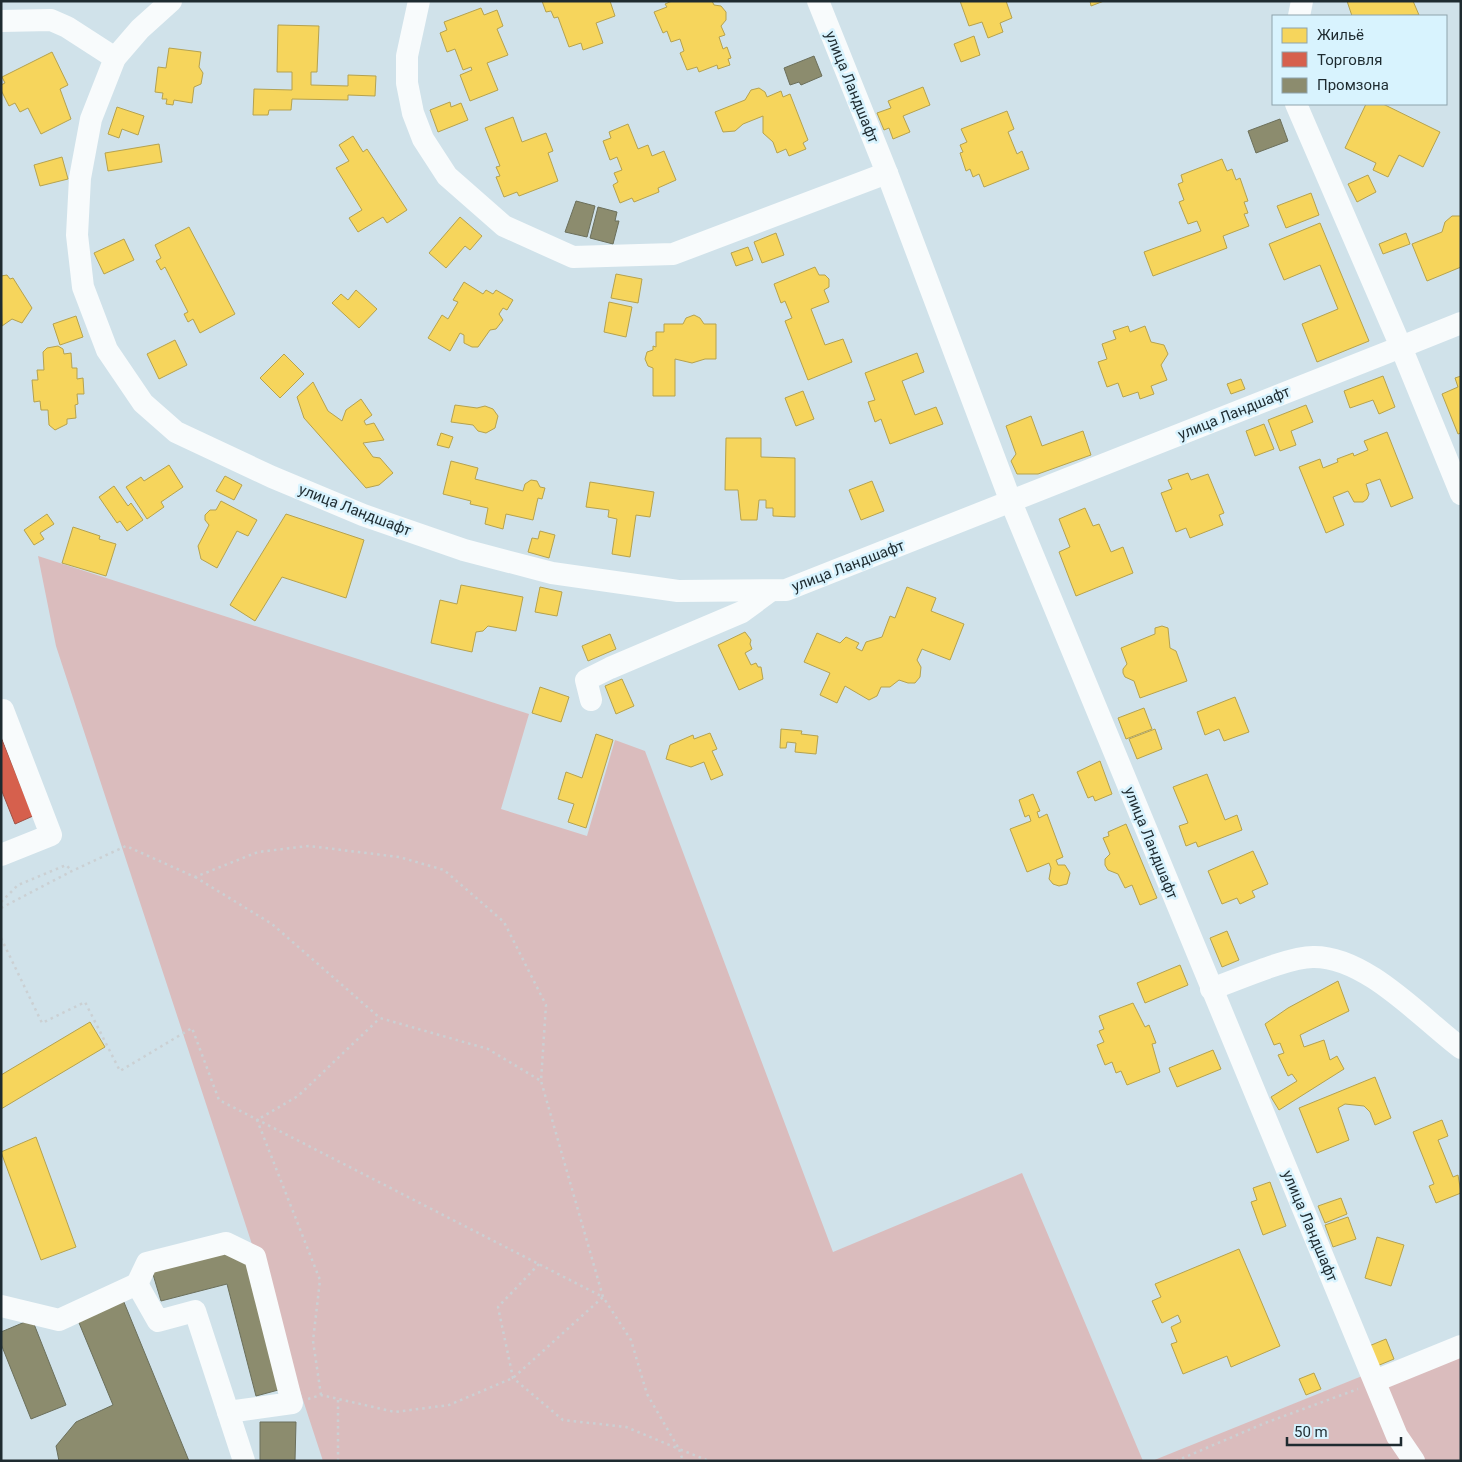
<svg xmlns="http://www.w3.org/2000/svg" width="1462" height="1462" font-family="Roboto,sans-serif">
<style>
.forest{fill:#dabcbd}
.homes{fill:#f6d55c;stroke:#b5a24f}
.shops{fill:#d6604d;stroke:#9f5044}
.industry{fill:#8c8c6e;stroke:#6b6f5b}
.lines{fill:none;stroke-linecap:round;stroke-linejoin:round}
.path{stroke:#cbd0d3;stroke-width:2.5;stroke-dasharray:2.5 4;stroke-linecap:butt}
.minor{stroke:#f8fbfc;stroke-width:22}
.labels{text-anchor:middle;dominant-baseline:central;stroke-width:5;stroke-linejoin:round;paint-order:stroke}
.street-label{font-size:15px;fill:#1e2b30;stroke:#d8f3fe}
</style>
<rect width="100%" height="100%" fill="#d0e2ea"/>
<g class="forest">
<polygon points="38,556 529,714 501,809 587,836 615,740 645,751 833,1252 1022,1173 1143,1461 323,1461 56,646"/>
<polygon points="1461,1336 1461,1461 1152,1461"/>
</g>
<g class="homes">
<polygon points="542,1 610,1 615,16 596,23 603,43 583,50 581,43 569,47 558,17 554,18 551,11 546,12"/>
<polygon points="672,1 712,1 714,5 721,6 726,12 726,20 721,26 725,35 719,37 723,49 727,47 731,58 728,59 730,65 718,69 717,65 699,72 697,67 687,70 680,53 684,51 680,39 671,42 667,31 663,33 654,12 667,7 665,4"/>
<polygon points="960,1 1006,1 1012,18 1000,23 1003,32 988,38 982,22 969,26"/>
<polygon points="1090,1 1104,1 1091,6"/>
<polygon points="1347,1 1413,1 1419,15 1352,16"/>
<polygon points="481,8 484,15 497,10 503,26 497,29 508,55 487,63 498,90 470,101 460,75 472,70 471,67 463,70 455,49 447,52 440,33 447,30 444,22"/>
<polygon points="278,25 319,26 317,72 311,72 311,85 348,86 348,75 376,76 375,96 348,95 348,100 292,99 291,110 269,110 268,115 253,115 254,89 292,90 292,72 277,72"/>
<polygon points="974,36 980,55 961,62 954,44"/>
<polygon points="169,48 201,52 199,67 203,73 201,84 194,87 192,103 174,100 173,105 166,104 167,99 162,99 163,93 155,92 158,67 166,68"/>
<polygon points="52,52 68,85 60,89 71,119 41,134 28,108 20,112 15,103 9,106 1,90 1,85 5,83 2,77"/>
<polygon points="923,87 930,105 903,116 910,132 893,139 889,128 884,130 877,113 891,108 888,101"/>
<polygon points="759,88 765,92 767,97 781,91 783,97 790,94 808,140 803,143 806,149 789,156 786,149 777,153 773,142 763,133 763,116 743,124 735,131 723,132 715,112 745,100 751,90"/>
<polygon points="450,102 451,107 461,103 468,120 438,132 430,110"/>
<polygon points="1366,104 1383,104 1440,132 1423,167 1399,155 1388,177 1373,170 1376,163 1345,148"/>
<polygon points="117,107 144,116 138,135 122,129 119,138 108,134"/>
<polygon points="1007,111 1014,129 1008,132 1017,154 1022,151 1029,169 984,187 979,174 973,177 970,169 966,171 960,153 963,152 960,145 967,142 961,129"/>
<polygon points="513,117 522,142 546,133 553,151 548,153 558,181 519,196 517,192 504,197 496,177 500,176 496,167 500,166 485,128"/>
<polygon points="628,124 638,149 648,145 652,156 664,151 676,180 658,188 659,192 634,202 632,198 620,203 613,185 618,182 614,173 622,170 617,157 610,160 603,141 611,138 609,132"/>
<polygon points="353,136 363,152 367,149 407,210 387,223 383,217 358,232 349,218 362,210 336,168 349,161 339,145"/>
<polygon points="159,144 162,162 108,171 105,153"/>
<polygon points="62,157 68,179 40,186 34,165"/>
<polygon points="1222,159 1227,171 1232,169 1236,180 1240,178 1248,201 1244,202 1248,213 1244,214 1249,226 1223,236 1227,248 1153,276 1144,252 1201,231 1197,221 1188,224 1179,202 1184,200 1178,184 1183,182 1181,175"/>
<polygon points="1368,175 1376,192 1357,202 1348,184"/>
<polygon points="1311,193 1319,215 1286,228 1277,206"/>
<polygon points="1452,216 1461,216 1461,267 1427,281 1412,244 1442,232 1445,222"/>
<polygon points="460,217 482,236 470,250 465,246 446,268 429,253"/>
<polygon points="1320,223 1369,341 1317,362 1302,324 1338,309 1320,265 1284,280 1269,244"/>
<polygon points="189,227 235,314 200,333 193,319 188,322 184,314 188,312 165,267 161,270 156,261 161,258 155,245"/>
<polygon points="776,233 784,255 762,263 754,242"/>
<polygon points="1406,233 1410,244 1383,254 1379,244"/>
<polygon points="124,239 134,260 104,274 94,253"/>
<polygon points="748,247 753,260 736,266 731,253"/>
<polygon points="815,267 819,275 825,275 829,279 829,287 824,290 829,302 811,309 825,345 843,339 852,362 808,380 785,321 792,318 785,301 781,303 774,284"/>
<polygon points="616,274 642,279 638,303 611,298"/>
<polygon points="7,275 10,279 13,278 32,308 22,323 12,319 2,326 1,276"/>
<polygon points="464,282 483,294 486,290 493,294 496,290 513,300 507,310 503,308 499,314 503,320 496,329 490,330 478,347 472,347 464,343 464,335 460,333 450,351 428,338 442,315 448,319 458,302 453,300"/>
<polygon points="356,290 377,309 359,328 332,303 341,294 348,300"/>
<polygon points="609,302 632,307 626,337 604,332"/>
<polygon points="694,315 700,318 704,324 716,324 716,359 705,359 692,363 675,359 675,396 653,396 653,368 648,366 645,359 647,352 653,350 653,346 656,347 656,332 664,332 664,324 683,324 686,318"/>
<polygon points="76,316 83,337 60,345 53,324"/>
<polygon points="1128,326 1130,332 1145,326 1151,342 1164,345 1168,354 1161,365 1167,380 1151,386 1154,394 1140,399 1138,392 1123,397 1118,383 1107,387 1098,362 1107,359 1102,344 1116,339 1113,331"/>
<polygon points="175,340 187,365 159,379 147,354"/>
<polygon points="58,346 63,349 64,354 71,353 72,368 77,368 77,379 83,378 84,394 77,394 78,404 75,405 76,418 67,419 67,424 55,430 49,425 48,410 41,410 40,401 34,402 32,380 38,380 37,370 44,370 43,352 47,348"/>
<polygon points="917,353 924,372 902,381 915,415 936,407 943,424 890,444 881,419 875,422 868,402 875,400 865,373"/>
<polygon points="284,354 304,374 280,398 260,378"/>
<polygon points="1383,376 1395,407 1379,414 1373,400 1350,408 1344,391"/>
<polygon points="1461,376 1461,433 1458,434 1442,394 1458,387 1455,378"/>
<polygon points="1241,379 1245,389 1231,394 1227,384"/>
<polygon points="313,382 328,411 342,421 346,410 361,399 372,415 364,421 366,425 374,423 384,440 363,443 373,457 380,458 393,473 379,485 366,488 304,418 297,397"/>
<polygon points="803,391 814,419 796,426 785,398"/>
<polygon points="455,405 477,408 485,406 493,409 498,416 495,428 486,433 478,431 473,425 451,422"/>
<polygon points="1306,405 1313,422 1291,431 1296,445 1280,451 1268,420"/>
<polygon points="1031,416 1042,446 1083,431 1091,455 1038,474 1017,474 1011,461 1016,454 1006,426"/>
<polygon points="1264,424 1274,449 1255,456 1246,431"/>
<polygon points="1387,432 1413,498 1391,507 1380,479 1366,484 1369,494 1367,499 1363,502 1354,502 1348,491 1333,497 1344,525 1326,533 1299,467 1320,459 1323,468 1338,462 1337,459 1353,453 1354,456 1368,450 1364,441"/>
<polygon points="441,433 453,437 449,448 437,445"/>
<polygon points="726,438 761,438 761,457 795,458 795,517 773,516 773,508 766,508 766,500 759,500 757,520 741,520 738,490 725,490"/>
<polygon points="451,461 478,468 475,479 523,491 525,484 531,480 537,481 540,487 545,488 542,499 538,498 533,520 506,514 503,529 485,524 488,508 470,504 471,501 443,494"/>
<polygon points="169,465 183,487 161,502 164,507 147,519 126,487 141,477 144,481"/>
<polygon points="1188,473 1191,480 1208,474 1224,513 1219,515 1223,525 1190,538 1186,528 1176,532 1161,493 1172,489 1168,480"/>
<polygon points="225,476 242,485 234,500 216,491"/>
<polygon points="872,481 884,511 861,520 849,490"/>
<polygon points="590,482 654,492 650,517 636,515 630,557 612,554 617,519 608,517 609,510 586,507"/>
<polygon points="114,486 128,506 131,503 143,520 127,531 120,521 117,523 99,497"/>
<polygon points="221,501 257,520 248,536 237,531 217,568 201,559 198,546 209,525 205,520 205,515 210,510 216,510"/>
<polygon points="1085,508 1093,526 1099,524 1111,552 1123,547 1133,573 1076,596 1059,552 1070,547 1059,519"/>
<polygon points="47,514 54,524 40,533 44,539 34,545 24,530"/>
<polygon points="286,514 364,540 346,598 282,577 255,621 230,605"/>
<polygon points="73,527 100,536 99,539 116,544 106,576 62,563"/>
<polygon points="540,531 555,535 549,558 528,552 532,538 538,539"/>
<polygon points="461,585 523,597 516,631 488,626 483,631 476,632 472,652 431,643 440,600 457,604"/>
<polygon points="540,587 562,592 557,616 535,612"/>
<polygon points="907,587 936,598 931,611 964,624 950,660 922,649 917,660 921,667 920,677 915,683 908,683 899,680 890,687 881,687 877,696 869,700 845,686 837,703 820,695 830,673 804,662 817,633 840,643 846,637 859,643 856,648 862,651 866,642 882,637 890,616 895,618"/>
<polygon points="1162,626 1168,628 1170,648 1176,651 1187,681 1140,698 1134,681 1125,677 1123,673 1123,669 1127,664 1121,648 1155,634 1155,628"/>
<polygon points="745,632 751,640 750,644 752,649 745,653 751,665 756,663 758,667 761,667 763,679 739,690 718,645"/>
<polygon points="610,634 616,649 588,661 582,646"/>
<polygon points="622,679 634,706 616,714 605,686"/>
<polygon points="540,687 569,697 561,722 532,713"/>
<polygon points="1235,697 1249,732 1224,741 1219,729 1205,735 1197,712"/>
<polygon points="1144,708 1152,729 1126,739 1118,718"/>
<polygon points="781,729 802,731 801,734 818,736 816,754 795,752 796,743 787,742 786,748 780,748"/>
<polygon points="1155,729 1162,749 1137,759 1129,739"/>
<polygon points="710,733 717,749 712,751 723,775 711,780 704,762 691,767 666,759 670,745 693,735 694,739"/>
<polygon points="596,734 613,740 586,828 568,822 574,804 558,799 566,772 582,778"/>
<polygon points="1100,761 1112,794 1095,801 1093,796 1088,798 1077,772"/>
<polygon points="1207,774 1225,820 1237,815 1242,830 1198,847 1196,842 1186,846 1179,826 1188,823 1173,787"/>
<polygon points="1033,794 1040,811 1037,812 1039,818 1047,814 1063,857 1056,860 1058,865 1065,865 1070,873 1067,884 1059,886 1053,884 1049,879 1051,868 1049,863 1027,872 1010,829 1031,821 1029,815 1025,817 1019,800"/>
<polygon points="1126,824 1157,898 1140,905 1132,885 1125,888 1118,874 1108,870 1105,865 1105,859 1110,854 1103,838 1109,836 1108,832"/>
<polygon points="1253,851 1268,884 1252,891 1255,897 1240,904 1237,898 1222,904 1208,871"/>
<polygon points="1227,931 1239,960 1222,967 1210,938"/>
<polygon points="1180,965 1188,985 1145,1003 1137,983"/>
<polygon points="1338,981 1349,1011 1300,1035 1304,1047 1324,1040 1330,1060 1337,1056 1344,1069 1279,1110 1271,1097 1297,1081 1292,1074 1288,1076 1278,1055 1284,1053 1280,1043 1274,1045 1265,1024 1288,1008"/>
<polygon points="1133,1003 1145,1027 1149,1025 1156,1043 1152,1044 1160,1072 1127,1085 1121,1071 1116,1073 1112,1062 1105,1065 1097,1045 1104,1042 1099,1031 1104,1029 1099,1016"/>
<polygon points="90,1022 105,1047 1,1109 1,1075"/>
<polygon points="1213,1050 1221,1069 1177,1087 1169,1068"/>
<polygon points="1375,1077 1391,1118 1375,1125 1370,1112 1364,1106 1345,1104 1338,1108 1349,1140 1317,1153 1299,1108"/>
<polygon points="1442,1120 1448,1136 1438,1140 1453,1177 1458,1175 1461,1193 1436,1203 1429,1186 1434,1184 1413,1132"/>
<polygon points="36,1137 76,1247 41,1260 1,1152"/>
<polygon points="1270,1182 1286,1226 1263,1235 1251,1202 1257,1200 1253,1188"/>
<polygon points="1341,1198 1347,1214 1325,1223 1318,1206"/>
<polygon points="1348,1217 1356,1239 1333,1247 1325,1225"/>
<polygon points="1377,1237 1404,1245 1391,1286 1365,1278"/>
<polygon points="1239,1249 1280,1346 1231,1367 1227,1356 1183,1374 1171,1344 1177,1342 1171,1327 1181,1322 1178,1315 1162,1323 1152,1301 1161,1297 1155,1284"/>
<polygon points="1386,1339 1394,1359 1377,1366 1369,1346"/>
<polygon points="1314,1373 1321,1389 1306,1395 1299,1379"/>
</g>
<polygon class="shops" points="1,737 33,816 15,824 1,789"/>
<g class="industry">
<polygon points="814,56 822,76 801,85 799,82 790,85 784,68"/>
<polygon points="1280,119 1288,141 1256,153 1248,131"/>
<polygon points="576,201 595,206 587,237 565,232"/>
<polygon points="598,207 617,212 615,221 619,221 613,244 590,238"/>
<polygon points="226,1252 250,1265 282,1389 256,1396 227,1284 161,1301 152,1271"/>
<polygon points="121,1295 189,1461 59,1461 56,1446 76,1422 113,1405 77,1318"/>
<polygon points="32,1319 66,1405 31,1419 1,1344 1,1332"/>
<polygon points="260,1422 296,1422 295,1461 260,1461"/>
</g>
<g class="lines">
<g class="path">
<polyline points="195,877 272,924 380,1018 488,1049 541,1081"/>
<polyline points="1,902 18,885 66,865 72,871"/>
<polyline points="1,908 72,871 126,846 195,877 258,852 309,846 399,857 444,870 504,922 546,1005 541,1081 603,1297 631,1340 647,1394 679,1449 709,1461"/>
<polyline points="1,938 42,1023 85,1002 120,1071 192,1028 219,1100 603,1297 513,1378 449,1405 395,1412 321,1395 308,1399"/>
<polyline points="539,1264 498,1307 513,1378 563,1420 626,1427 679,1449 683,1461"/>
<polyline points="321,1395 313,1341 320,1280 257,1120 298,1096 380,1018"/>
<polyline points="338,1461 338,1400"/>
<polyline points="1176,1461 1265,1423 1358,1389"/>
</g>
<g class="minor">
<polyline points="171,1 140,29 115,58 91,119 80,178 77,235 83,287 107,350 143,403 176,432 272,477 363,515 464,550 552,573 678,591 786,590 1401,347 1296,104"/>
<polyline points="419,1 407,56 407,83 413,113 423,139 447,176 504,226 573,257 673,254 887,173"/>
<polyline points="818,1 887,173 1011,502 1397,1436 1414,1461"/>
<polyline points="1299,16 1302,1"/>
<polyline points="1,21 51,20 67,27 115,58"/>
<polyline points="1461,323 1401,347 1461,494"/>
<polyline points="591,700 586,680 610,668 742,612 769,592"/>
<polyline points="1,711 3,710 51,835 1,855"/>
<path d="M1211 989C1237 980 1288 957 1313 957 1366 956 1421 1018 1461 1048"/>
<polyline points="137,1284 147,1263 226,1243 255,1257 292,1403 228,1412"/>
<polyline points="1,1306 59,1320 137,1284 158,1321 195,1311 244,1461"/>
<polyline points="1375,1381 1461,1346"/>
</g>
</g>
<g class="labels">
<g class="street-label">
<text transform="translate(852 87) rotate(68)">улица Ландшафт</text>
<text transform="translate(1234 413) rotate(-22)">улица Ландшафт</text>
<text transform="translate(355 510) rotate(21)">улица Ландшафт</text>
<text transform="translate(848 566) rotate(-21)">улица Ландшафт</text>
<text transform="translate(1151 843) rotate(68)">улица Ландшафт</text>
<text transform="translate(1310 1226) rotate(67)">улица Ландшафт</text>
</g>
</g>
<rect width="1462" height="1462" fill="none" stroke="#1e2b30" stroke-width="5"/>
<rect x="1272" y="15" width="175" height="90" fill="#d8f3fe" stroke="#8ea3ac"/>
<rect x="1282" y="28" width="25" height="15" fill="#f6d55c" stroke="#8ea3ac"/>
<text x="1317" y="40" font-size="15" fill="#1e2b30">Жильё</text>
<rect x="1282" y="52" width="25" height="15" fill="#d6604d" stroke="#8ea3ac"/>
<text x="1317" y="65" font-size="15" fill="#1e2b30">Торговля</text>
<rect x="1282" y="78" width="25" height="15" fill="#8c8c6e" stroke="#8ea3ac"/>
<text x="1317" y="90" font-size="15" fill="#1e2b30">Промзона</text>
<path d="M1287 1437v8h114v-8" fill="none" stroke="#1e2b30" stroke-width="2.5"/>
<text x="1294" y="1437" font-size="15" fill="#1e2b30" stroke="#d8f3fe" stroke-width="4" paint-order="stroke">50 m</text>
</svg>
